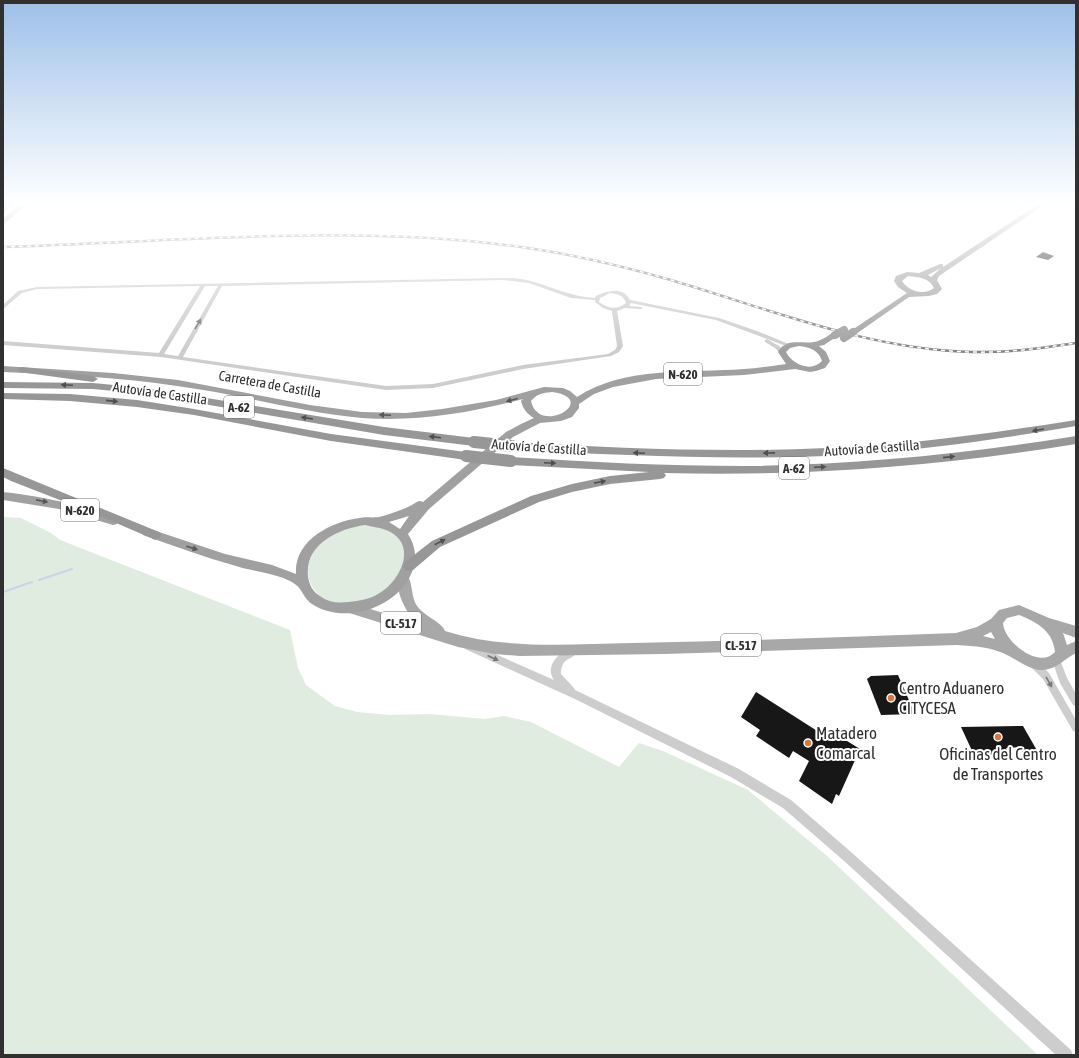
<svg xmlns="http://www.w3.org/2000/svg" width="1079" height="1058" font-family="'Asap Condensed',sans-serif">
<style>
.green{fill:#e0ecdf}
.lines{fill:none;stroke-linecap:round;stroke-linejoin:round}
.stream{stroke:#ccd2ea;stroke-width:2}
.building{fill:#171717}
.minor{fill:#cdcdcd;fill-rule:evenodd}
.tertiary{fill:#cdcdcd;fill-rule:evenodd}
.primary{fill:#a8a8a8;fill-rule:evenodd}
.trunk{fill:#a0a0a0;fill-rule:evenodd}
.motorway{fill:#979797;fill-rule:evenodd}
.rail-casing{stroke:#858585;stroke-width:2.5}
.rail{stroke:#fff;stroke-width:1.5;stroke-dasharray:4;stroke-linecap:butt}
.trunk-bridge{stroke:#a0a0a0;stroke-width:8}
.motorway-bridge{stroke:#979797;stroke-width:12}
.oneway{fill:#777}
.oneway2{fill:#4f4f4f}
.oneway3{fill:#575757}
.poi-dot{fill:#da773e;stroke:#fff;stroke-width:1.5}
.labels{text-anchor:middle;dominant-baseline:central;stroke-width:4;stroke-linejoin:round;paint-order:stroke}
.shield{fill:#fff;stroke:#6e6e6e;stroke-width:1}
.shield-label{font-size:13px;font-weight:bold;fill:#303030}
.street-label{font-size:14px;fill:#303030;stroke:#fff}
.near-poi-label{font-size:17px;fill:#303030;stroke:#fff;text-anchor:start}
</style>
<rect width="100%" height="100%" fill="#fff"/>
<g class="green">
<polygon points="3,517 21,518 51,533 60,540 290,630 298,668 306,685 335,706 357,712 389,715 429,714 485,719 504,716 531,722 619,767 639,743 663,751 748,790 826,855 1038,1055 3,1055"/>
<path d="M362 525C386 525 410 536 403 563 402 567 401 574 399 578 397 580 392 583 390 585 385 589 381 595 376 597 364 602 349 605 337 603 306 598 299 563 321 543 333 532 347 529 362 525Z"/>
</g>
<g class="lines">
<g class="stream">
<polyline points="39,580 72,569"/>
<polyline points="3,592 32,582"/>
</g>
</g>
<g class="building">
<polygon points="1043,252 1054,256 1048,260 1036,257"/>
<polygon points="898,675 915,714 881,715 867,679 871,676"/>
<polygon points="756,692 822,734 826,728 860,749 839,796 836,794 832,804 799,781 809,761 793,751 789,758 756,736 760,730 741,717"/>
<polygon points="1023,726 1039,754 1024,755 1020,747 1006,748 1009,754 974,755 961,727"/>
</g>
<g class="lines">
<g class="minor">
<path d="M503 278C514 278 524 279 534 282 555 288 573 297 595 298L596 296C608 291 622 286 630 300L719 318 757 331 791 345 790 346H786L716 320 631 303 629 306 641 307 643 308 641 309 625 308 617 311 623 346 619 352 611 356 523 369 433 388 386 390 161 357 3 345V341L159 353 200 286 37 289 22 293 3 309V305L18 291 37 287ZM503 280 529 283 571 298 595 300V302L603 308 612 311 617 346 615 350 608 354 523 365 433 384 386 386 183 357 222 286ZM205 286H218L178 356 164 354ZM610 293C617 294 624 295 626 303 618 310 608 309 599 302L600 298Z"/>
<polygon points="767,339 779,346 784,351 784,353 780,353 775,348 765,342 765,340"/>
<polygon points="1056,656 1059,657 1067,678 1076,694 1076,706 1073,705 1060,683 1052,660 1053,657"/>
<polygon points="1033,659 1036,660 1049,673 1076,720 1076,732 1073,731 1043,679 1030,666 1029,663 1030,660"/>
</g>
<path class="tertiary" d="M468 642 554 680C544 666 560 651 573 647L576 648 578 651C573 661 561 656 561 674L573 687 575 690 739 769 791 800 851 852 1071 1050 1073 1055H1056L843 860 783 808 731 777 577 700 465 649 463 646 465 643Z"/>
<path class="primary" d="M404 574 408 576C413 585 411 597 417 606 424 616 442 622 445 631 505 650 570 644 632 643 740 641 848 637 956 633L977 627 991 619 999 610 1019 605 1049 618 1076 626V638L1063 633 1067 645 1076 641V653C1064 659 1057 669 1043 670 1030 670 1019 661 1009 656 993 647 974 646 957 645L664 654 520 656 494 654 458 647 346 612 344 608 346 604 350 603 417 623C407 614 393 589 400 576ZM1019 615C1037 622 1053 631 1055 652 1039 670 1004 642 1003 623L1007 618ZM991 632 995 639 983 636Z"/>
<g class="trunk">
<path d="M1040 203H1047L939 276 937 280 942 289 937 294 929 296 909 297 856 334H853L849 332 907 293 898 287 894 281 896 276 907 272 919 273 940 264H943V267ZM941 268 931 277 928 275ZM908 276C918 277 930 278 934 288 924 296 908 291 902 281Z"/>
<path d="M832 333H838L839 335 824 345 819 346 826 352 830 361 825 368 816 371 810 372 795 369 744 375 656 379 613 387 594 394 579 404V408L572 417 561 421 540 423 513 437 429 509 408 534C418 550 417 565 408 580 390 610 342 624 312 604 306 600 304 595 300 589 296 583 285 578 277 576 264 572 249 570 236 566 204 557 174 546 143 535L141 532 143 529 147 528 225 554 272 565 296 574C294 540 331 522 359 518 369 516 372 519 383 516 393 513 402 510 412 505 414 504 417 501 420 501 421 501 422 502 423 502L506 432 521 424 534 418C527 414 523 409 521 401L523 399C470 413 416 422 362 418 299 412 239 394 177 386 120 377 61 375 3 372V366L113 373 178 380 310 405 362 412 406 413 442 409 496 400 544 387 563 388 570 391 577 397C625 366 689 373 744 369 758 368 772 366 786 364L778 352C787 336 804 346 818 341 823 339 828 336 832 333ZM799 346C809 347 819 350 822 361 811 373 792 364 786 352L790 348ZM552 392C601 399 539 437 531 401 537 394 542 393 552 392ZM409 516 400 529 389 522ZM365 525C372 527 379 527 386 530 419 543 401 581 378 594 370 599 359 601 349 602 338 603 330 603 320 596 313 592 309 585 308 576 305 544 338 529 365 525Z"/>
<path d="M3 492C42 496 80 505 117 518L118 521 117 524 113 525 59 509 3 500Z"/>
</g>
<g class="motorway">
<polygon points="8,203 15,203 3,214 3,208"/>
<polygon points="21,203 28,203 3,225 3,219"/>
<polygon points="22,367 93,376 98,379 93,382 19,372 17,370 19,368"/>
<polygon points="3,382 93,383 145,388 384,427 474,438 478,439 479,442 478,445 474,446 384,435 145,394 93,389 3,388"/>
<polygon points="3,393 70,394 137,400 194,409 331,434 466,452 470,453 471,456 470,459 466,460 331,441 194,415 137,407 70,401 3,399"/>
<path d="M1076 420V426C993 440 910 452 827 456 722 460 617 455 512 450L508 449 507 446 508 443 512 442C617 448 722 453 827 448 910 445 993 433 1076 420Z"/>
<path d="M1076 436V444C940 466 802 477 664 473L666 475 664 478 660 479 610 484 572 492 539 502 440 547 413 570 409 571 405 570 403 566 405 562 432 541 531 496 572 484 610 476 649 472 511 465 507 464 506 461 507 458 511 457C589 462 666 466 744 466 855 465 966 454 1076 436Z"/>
<polygon points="3,468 159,532 161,535 159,538 155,540 151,538 88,511 11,481 3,477"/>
</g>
<g class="rail-casing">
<path id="rail" d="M3 247C173 242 353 223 521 247 572 254 622 266 671 280 769 309 869 350 973 352 1008 353 1042 348 1076 343"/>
</g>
<use href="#rail" class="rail"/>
<g class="trunk-bridge">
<polyline points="835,335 844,330"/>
<polyline points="844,338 853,332"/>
</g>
<g class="motorway-bridge">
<polyline points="474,442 512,446"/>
<polyline points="466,456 511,461"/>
</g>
</g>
<defs><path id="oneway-solid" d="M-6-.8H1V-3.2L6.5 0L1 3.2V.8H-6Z"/></defs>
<g class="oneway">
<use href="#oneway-solid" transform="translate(198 324) rotate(-60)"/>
<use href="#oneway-solid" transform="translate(493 658) rotate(24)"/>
<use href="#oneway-solid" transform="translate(1049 682) rotate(60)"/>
</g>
<g class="oneway2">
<use href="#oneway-solid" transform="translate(67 385) rotate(-178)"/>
<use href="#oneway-solid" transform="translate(112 401) rotate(6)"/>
<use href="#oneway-solid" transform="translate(307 418) rotate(-171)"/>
<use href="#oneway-solid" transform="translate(1038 430) rotate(170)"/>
<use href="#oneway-solid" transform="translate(435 437) rotate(-173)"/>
<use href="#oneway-solid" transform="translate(639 453) rotate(-177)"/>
<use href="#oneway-solid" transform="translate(769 453) rotate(179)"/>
<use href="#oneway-solid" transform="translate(949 457) rotate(-6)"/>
<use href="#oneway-solid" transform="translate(550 463) rotate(3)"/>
<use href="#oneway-solid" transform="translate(820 467) rotate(-3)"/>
<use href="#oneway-solid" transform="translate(600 482) rotate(-11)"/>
<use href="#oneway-solid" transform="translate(440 542) rotate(-27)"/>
</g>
<g class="oneway3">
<use href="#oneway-solid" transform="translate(512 400) rotate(165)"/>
<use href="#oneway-solid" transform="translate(385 415) rotate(-178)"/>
<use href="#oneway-solid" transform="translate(42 501) rotate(11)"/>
<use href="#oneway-solid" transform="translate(192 548) rotate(18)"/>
</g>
<linearGradient id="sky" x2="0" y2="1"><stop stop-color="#9dc0e9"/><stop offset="0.58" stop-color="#fff"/><stop offset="1" stop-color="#fff" stop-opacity="0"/></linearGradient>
<rect width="1079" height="351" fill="url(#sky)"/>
<g class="poi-dot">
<circle cx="891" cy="698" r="4"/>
<circle cx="998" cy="737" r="4"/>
<circle cx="808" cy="743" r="4"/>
</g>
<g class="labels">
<g class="shield">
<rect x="664" y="363" width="38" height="22" rx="3"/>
<rect x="224" y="396" width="30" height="22" rx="3"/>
<rect x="779" y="457" width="30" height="22" rx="3"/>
<rect x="61" y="499" width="38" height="22" rx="3"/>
<rect x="381" y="612" width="40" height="22" rx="3"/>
<rect x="721" y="634" width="40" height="22" rx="3"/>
</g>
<g class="shield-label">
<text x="683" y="374">N-620</text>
<text x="239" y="407">A-62</text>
<text x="794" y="468">A-62</text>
<text x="80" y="510">N-620</text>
<text x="401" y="623">CL-517</text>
<text x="741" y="645">CL-517</text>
</g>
<g class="street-label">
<text transform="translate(270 384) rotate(10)">Carretera de Castilla</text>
<text transform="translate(160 393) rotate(8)">Autovía de Castilla</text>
<text transform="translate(539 447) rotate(4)">Autovía de Castilla</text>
<text transform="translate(872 448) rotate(-4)">Autovía de Castilla</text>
</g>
<g class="near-poi-label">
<text x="899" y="688">Centro Aduanero<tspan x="899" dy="20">CITYCESA</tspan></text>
<text x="816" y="733">Matadero<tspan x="816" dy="20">Comarcal</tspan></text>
<text x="998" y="754" text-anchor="middle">Oficinas del Centro<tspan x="998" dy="20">de Transportes</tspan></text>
</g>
</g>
<rect width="1079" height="1058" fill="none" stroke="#303030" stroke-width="8"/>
</svg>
